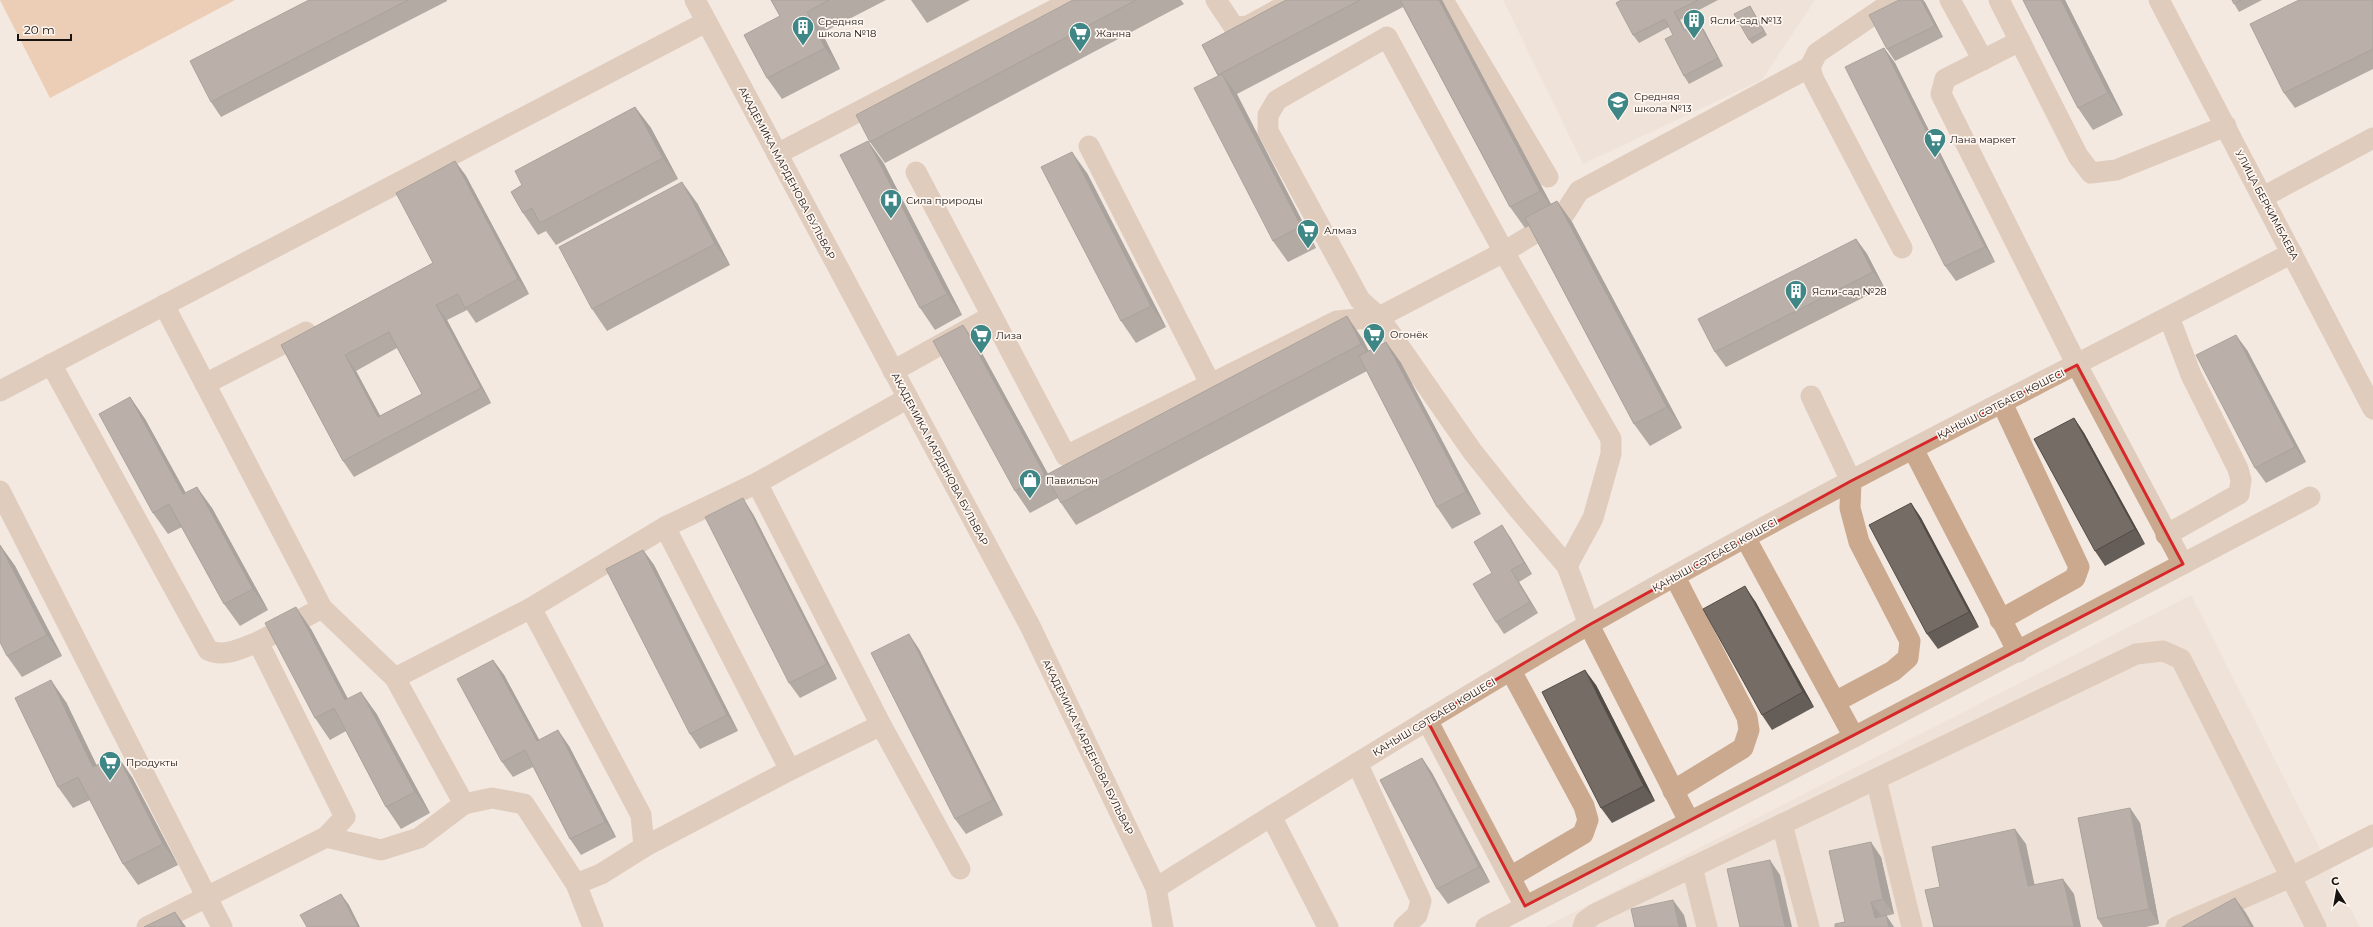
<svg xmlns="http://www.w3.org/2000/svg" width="2373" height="927" font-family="Montserrat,sans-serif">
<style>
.built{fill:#ecdbce}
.green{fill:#e4ab7e}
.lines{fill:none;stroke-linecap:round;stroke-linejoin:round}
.minor{stroke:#cba98f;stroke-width:21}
.wall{fill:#655d57;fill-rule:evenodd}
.shaded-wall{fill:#524c47}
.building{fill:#756c65;stroke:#524c47;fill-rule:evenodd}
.marked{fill:none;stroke:#d62828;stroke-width:3;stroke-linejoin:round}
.labels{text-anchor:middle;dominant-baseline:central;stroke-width:3.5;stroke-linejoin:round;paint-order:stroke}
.poi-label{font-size:10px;fill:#171311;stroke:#fff6f0;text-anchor:start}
.street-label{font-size:10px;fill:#171311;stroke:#fff6f0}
</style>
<rect width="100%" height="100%" fill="#f3e9e1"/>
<g class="built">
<polygon points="1503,0 1815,0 1762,80 1583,164"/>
<polygon points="2191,595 2360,927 1545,927"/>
</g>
<polygon class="green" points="0,0 235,0 50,98"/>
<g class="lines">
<g class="minor">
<polyline points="695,0 1030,626 1156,888 1163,927"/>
<polyline points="1216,0 1234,27 1248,26 1295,0"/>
<polyline points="1443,0 1548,177"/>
<polyline points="1895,0 1817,53 1810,67 1813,78 1902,248"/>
<polyline points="1950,0 1983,60"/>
<polyline points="1999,0 2078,156 2091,173 2116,170 2226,126"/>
<polyline points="2159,0 2373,409"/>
<polyline points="2020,41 1945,79 1941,94 2077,365 2183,564"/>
<polyline points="1089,146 1210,383"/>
<polyline points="777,154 1073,0"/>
<polyline points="916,172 1066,456 1337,321 1379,317 1472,451 1519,510 1567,566 1589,625 1689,821"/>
<polyline points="2263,197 2373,138"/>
<polyline points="164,305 322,608"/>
<path d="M51 364 208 650C224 658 242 648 258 642"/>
<polyline points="893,371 992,316"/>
<polyline points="205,384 306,332"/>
<polyline points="0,391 706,22"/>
<polyline points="1811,396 1851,481 1850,508 1859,542 1910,641 1908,658 1893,671 1835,702"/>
<polyline points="1913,449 2018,652"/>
<polyline points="0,491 222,927"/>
<polyline points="665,527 790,770"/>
<polyline points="2166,535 2239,494 2241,480 2238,469 2191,375 2169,317"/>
<polyline points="1746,539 1854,737"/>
<polyline points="1567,566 1593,518 1611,454 1611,439 1504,252 1387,37 1277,100 1268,115 1268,131 1360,300 1379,317 1504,252 1563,216 1579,191 1810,67"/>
<polyline points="531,608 665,527 757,483 908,398"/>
<polyline points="2000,620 2075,578 2079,567 2002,403"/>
<polyline points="1427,720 1525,906"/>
<polyline points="881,725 960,869"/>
<polyline points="1357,763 1421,901 1417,915 1404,927"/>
<polyline points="1876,779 1912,927"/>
<polyline points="1673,791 1743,748 1749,730 1747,717 1675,577"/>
<polyline points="1271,816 1328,927"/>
<polyline points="1782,824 1809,927"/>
<polyline points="326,837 345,817 258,642 322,608 395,678"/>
<polyline points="644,847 790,770 881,725 757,483"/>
<polyline points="1692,867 1707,927"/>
<polyline points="1510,877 1583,834 1588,820 1584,806 1511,671"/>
<polyline points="576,884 593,927"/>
<path d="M1156 888C1298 799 1441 710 1586 626 1817 493 2056 376 2292 253"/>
<polyline points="147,927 326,837 381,850 419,838 464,804 492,798 524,804 576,884 601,874 644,847 641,815 531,608 395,678 464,804"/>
<polyline points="1486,927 1854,737 2310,497"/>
<polyline points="1583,927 1585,921 1595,914 2136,654 2163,651 2181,659 2316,927"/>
<polyline points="2176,927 2291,877 2373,835"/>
</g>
</g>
<g class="wall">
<polygon points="309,0 447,0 447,1 221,117 211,102"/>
<polygon points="771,0 886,0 822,33 840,69 782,99 767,78 780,16"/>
<polygon points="911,0 970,0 927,23"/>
<polygon points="1073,0 1181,0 1184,4 885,163 870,142"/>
<polygon points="1286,0 1442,0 1551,204 1557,201 1572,222 1682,428 1650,446 1634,424 1529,226 1525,228 1510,207 1403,7 1237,94 1316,248 1288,262 1273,241 1218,76 1202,45"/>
<polygon points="1621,0 1718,0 1680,20 1685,30 1699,23 1704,30 1723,66 1689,84 1684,76 1673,35 1669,27 1639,43 1633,35"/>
<polygon points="1899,0 1923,0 1943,37 1895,61 1887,49"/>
<polygon points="2065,0 2123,115 2093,130 2078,108"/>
<polygon points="2232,0 2262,0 2239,12"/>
<polygon points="2373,0 2373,69 2295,108 2284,93"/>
<polygon points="1750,6 1767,35 1752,44 1749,40"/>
<polygon points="1884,48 1895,63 1995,262 1956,281 1945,266"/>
<polygon points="635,107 651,128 678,179 556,245 546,231 538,235 523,213 522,185"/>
<path d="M455 161 466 176 529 294 476 323 467 310 447 320 491 403 354 477 343 461 281 345 433 263ZM397 348 422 394 380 416 356 371Z"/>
<polygon points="883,162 962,315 935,330 920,308"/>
<polygon points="1087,173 1166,327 1136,343 1121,321"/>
<polygon points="697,203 730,265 607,331 592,309"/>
<polygon points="1856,239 1867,254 1884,287 1726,367 1715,352"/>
<polygon points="1362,338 1369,351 1386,342 1401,363 1481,514 1452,529 1437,507 1367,371 1076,525 1061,503 1058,498 1030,513 1015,491 978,346 1048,474"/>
<polygon points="2247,350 2306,462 2266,483 2255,468"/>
<polygon points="130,397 145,419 186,493 212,508 268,610 240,626 224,604 182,527 168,534 153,513"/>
<polygon points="2074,418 2084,433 2145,544 2105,566 2095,551"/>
<polygon points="1911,503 1921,518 1979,627 1938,649 1927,634"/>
<polygon points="753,514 837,679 800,698 789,683"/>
<polygon points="1510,537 1532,574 1519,582 1538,613 1504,634 1496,622 1492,573"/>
<polygon points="0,545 15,566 62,656 22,677 7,656"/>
<polygon points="643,550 654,565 738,731 700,749 690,734"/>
<polygon points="1755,601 1814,707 1772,730 1762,715"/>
<polygon points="311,629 348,699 376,713 430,813 401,829 386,807 346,731 330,740 315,718"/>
<polygon points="919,649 1003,815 966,834 955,819"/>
<polygon points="493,660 504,675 539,740 569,746 616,837 581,855 570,839 533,767 513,777 502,762"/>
<polygon points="1596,685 1655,801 1612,823 1601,808"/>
<polygon points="66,702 97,766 132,777 178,865 138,885 123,864 90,800 73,808 58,787"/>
<polygon points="1422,758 1432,773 1490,882 1448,904 1437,889"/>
<polygon points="2130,808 2140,823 2159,924 2146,927 2103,927 2098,919"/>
<polygon points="1881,857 1894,914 1886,916 1894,927 1835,927 1845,922"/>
</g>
<g class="shaded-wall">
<polygon points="1439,0 1442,0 1555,212 1540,191"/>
<polygon points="1921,0 1923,0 1925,2 1943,37 1935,26"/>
<polygon points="2061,0 2065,0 2123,115 2108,93"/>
<polygon points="807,12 822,33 840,69 825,48"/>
<polygon points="1674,12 1680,20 1689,38 1684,30"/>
<polygon points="1699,23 1704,30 1723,66 1718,58"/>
<polygon points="1884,48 1895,63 1995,262 1985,247"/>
<polygon points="1222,74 1237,95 1316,248 1301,226"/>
<polygon points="635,107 651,128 678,179 663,158"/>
<polygon points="868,141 883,162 962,315 947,294"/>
<polygon points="1072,152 1087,173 1166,327 1151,306"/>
<polygon points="455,161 466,176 529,294 518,279"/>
<polygon points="682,182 697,203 730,265 715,244"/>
<polygon points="1557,201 1572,222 1682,428 1667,407"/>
<polygon points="1856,239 1867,254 1884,287 1873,272"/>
<polygon points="436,305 447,320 491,403 481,388"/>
<polygon points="1347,316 1362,338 1376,366 1361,344"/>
<polygon points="963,325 978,346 1060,496 1045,475"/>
<polygon points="2236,335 2247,350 2306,462 2295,447"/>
<polygon points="1386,342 1401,363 1481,514 1466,492"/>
<polygon points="345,355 356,371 389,432 378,417"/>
<polygon points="130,397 145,419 198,516 183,494"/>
<polygon points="2074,418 2084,433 2145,544 2135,529"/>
<polygon points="197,487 212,508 268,610 253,589"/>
<polygon points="743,498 753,514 837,679 827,664"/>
<polygon points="1911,503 1921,518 1979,627 1969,612"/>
<polygon points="1502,525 1510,537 1532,574 1524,563"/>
<polygon points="0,545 15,566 62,656 47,635"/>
<polygon points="643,550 654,565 738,731 727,715"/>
<polygon points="1511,570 1519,582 1538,613 1530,602"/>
<polygon points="1745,586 1755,601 1814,707 1803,692"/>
<polygon points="296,607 311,629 360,722 345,700"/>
<polygon points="909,634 919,649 1003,815 993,800"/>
<polygon points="493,660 504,675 548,756 537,741"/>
<polygon points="1585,670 1596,685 1655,801 1644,786"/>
<polygon points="51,680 66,702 108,789 93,767"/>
<polygon points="361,692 376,713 430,813 415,792"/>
<polygon points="558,730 569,746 616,837 605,822"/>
<polygon points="117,755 132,777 178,865 163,844"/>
<polygon points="1422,758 1432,773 1490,882 1479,867"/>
<polygon points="2130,808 2140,823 2159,924 2149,909"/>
<polygon points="2015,829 2026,844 2038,901 2028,886"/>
<polygon points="1871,842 1881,857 1894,914 1883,899"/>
<polygon points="1770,860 1780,875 1792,927 1785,927"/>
<polygon points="2063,879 2074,894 2081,927 2074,927"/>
<polygon points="341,894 349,905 360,927 358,927"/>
<polygon points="2235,898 2246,913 2254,927 2251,927"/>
<polygon points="1673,900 1684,915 1687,927 1679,927"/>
<polygon points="1871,902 1882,917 1875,918"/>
<polygon points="175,912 186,927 183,927"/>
<polygon points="1886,915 1894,927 1889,927"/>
</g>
<g class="building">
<polygon points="309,0 408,0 211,102 190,61"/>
<polygon points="771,0 829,0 807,12 825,48 767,78 744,35 780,16"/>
<polygon points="1073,0 1136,0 870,142 856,115"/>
<polygon points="1286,0 1360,0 1218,75 1202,45"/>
<polygon points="1400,0 1439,0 1540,191 1510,207"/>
<polygon points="1621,0 1698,0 1674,12 1684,30 1699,23 1718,58 1684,76 1665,39 1673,35 1665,19 1633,35 1616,3"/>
<polygon points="1899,0 1921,0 1935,26 1887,49 1869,15"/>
<polygon points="2023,0 2061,0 2108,93 2078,108"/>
<polygon points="2232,0 2241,0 2234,4"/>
<polygon points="2299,0 2373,0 2373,49 2284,93 2250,24"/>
<polygon points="1750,6 1764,31 1749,40 1734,14"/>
<polygon points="1884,48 1985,247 1945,266 1845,67"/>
<polygon points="1222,74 1301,226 1273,241 1194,88"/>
<polygon points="635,107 663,158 540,223 532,208 523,213 511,192 522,185 515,171"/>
<polygon points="868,141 947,294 920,308 840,155"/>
<polygon points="1072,152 1151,306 1121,321 1041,167"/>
<path d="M455 161 518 279 465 308 458 294 436 305 481 388 343 461 281 345 433 263 396 193ZM389 332 422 394 378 417 345 355Z"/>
<polygon points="682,182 715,244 592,309 559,247"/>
<polygon points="1557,201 1667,407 1634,424 1525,218"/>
<polygon points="1856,239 1873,272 1715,352 1698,319"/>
<polygon points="1347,316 1361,344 1061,503 1046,475"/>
<polygon points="963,325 1045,475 1015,491 933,341"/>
<polygon points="2236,335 2295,447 2255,468 2196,355"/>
<polygon points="1386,342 1466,492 1437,507 1359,356"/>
<polygon points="130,397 183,494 197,487 253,589 224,604 169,504 153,513 99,414"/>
<polygon points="2074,418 2135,529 2095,551 2034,439"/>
<polygon points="743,498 827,664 789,683 705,517"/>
<polygon points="1911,503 1969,612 1927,634 1869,525"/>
<polygon points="1502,525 1524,563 1511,570 1530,602 1496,622 1473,584 1492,573 1474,542"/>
<polygon points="0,545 47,635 7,656 0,642"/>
<polygon points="643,550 727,715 690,734 606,569"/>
<polygon points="1745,586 1803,692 1762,715 1703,609"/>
<polygon points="296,607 345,700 361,692 415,792 386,807 334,708 315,718 265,623"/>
<polygon points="909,634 993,800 955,819 871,653"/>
<polygon points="493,660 537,741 558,730 605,822 570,839 525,750 502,762 457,679"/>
<polygon points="1585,670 1644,786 1601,808 1542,692"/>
<polygon points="51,680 93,767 117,755 163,844 123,864 78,777 58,787 15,698"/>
<polygon points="1422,758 1479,867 1437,889 1380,780"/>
<polygon points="2130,808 2149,909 2098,919 2078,818"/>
<polygon points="2015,829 2028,886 2063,879 2074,927 1934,927 1925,890 1940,887 1932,847"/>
<polygon points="1871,842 1883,899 1871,902 1875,918 1886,915 1889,927 1835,927 1835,924 1845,922 1829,851"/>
<polygon points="1770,860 1785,927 1740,927 1727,869"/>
<polygon points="341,894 358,927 307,927 300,915"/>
<polygon points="2235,898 2251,927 2182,927"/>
<polygon points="1673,900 1679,927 1635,927 1631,909"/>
<polygon points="175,912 183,927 144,927"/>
</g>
<path d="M0 0H2373V927H0ZM2077 365 2183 564 1525 906 1427 720 1589 625 1851 481Z" fill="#f3e9e1" fill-opacity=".55" fill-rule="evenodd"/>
<path class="marked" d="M2077 365 2183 564 1525 906 1427 720 1589 625 1851 481Z"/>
<defs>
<g id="building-pin" transform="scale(1.15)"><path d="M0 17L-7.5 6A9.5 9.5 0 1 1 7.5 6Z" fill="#3f8786" stroke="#fff6f0"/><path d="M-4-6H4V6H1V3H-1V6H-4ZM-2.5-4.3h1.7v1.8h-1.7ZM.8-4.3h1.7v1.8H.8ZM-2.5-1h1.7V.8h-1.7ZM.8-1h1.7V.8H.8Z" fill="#fff"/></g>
<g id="supermarket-pin" transform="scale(1.15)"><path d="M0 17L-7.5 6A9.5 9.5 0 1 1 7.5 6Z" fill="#3f8786" stroke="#fff6f0"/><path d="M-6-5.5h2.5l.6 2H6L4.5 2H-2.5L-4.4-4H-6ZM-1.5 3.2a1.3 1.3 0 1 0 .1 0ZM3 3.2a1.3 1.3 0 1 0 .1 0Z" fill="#fff"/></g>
<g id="school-pin" transform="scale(1.15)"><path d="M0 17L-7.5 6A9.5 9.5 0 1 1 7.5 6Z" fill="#3f8786" stroke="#fff6f0"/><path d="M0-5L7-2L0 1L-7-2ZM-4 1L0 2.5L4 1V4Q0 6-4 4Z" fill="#fff"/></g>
<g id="hospital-pin" transform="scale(1.15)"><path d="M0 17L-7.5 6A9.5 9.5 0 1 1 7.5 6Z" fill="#3f8786" stroke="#fff6f0"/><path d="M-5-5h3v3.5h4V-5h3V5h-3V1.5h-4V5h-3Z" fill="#fff"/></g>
<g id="shop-pin" transform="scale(1.15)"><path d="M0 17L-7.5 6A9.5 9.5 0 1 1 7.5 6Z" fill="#3f8786" stroke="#fff6f0"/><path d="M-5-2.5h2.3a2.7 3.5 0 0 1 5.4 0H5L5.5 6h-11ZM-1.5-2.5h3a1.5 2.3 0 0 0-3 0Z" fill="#fff"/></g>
</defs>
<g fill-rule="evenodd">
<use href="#building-pin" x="1694" y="20"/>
<use href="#building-pin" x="803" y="27"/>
<use href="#supermarket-pin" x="1080" y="33"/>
<use href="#school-pin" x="1618" y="102"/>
<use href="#supermarket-pin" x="1935" y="139"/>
<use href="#hospital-pin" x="891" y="200"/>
<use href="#supermarket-pin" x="1308" y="230"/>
<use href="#building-pin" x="1796" y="291"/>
<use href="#supermarket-pin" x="1374" y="334"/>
<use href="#supermarket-pin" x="981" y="335"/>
<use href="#shop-pin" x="1030" y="480"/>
<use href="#supermarket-pin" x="110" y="762"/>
</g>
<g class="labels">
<g class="poi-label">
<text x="1710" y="20">Ясли-сад №13</text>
<text x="818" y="21">Средняя<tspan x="818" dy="12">школа №18</tspan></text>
<text x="1096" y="33">Жанна</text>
<text x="1634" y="96">Средняя<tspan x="1634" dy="12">школа №13</tspan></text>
<text x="1950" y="139">Лана маркет</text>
<text x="906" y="200">Сила природы</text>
<text x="1324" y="230">Алмаз</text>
<text x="1812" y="291">Ясли-сад №28</text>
<text x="1390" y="334">Огонёк</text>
<text x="996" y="335">Лиза</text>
<text x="1046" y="480">Павильон</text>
<text x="126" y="762">Продукты</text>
</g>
<g class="street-label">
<text transform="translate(787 173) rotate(62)">АКАДЕМИКА МАРДЕНОВА БУЛЬВАР</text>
<text transform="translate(2267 205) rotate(62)">УЛИЦА БЕРКИМБАЕВА</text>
<text transform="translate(2001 404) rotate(-27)">ҚАНЫШ СӘТБАЕВ КӨШЕСІ</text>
<text transform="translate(940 459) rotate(62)">АКАДЕМИКА МАРДЕНОВА БУЛЬВАР</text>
<text transform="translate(1715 555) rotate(-29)">ҚАНЫШ СӘТБАЕВ КӨШЕСІ</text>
<text transform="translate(1434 717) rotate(-31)">ҚАНЫШ СӘТБАЕВ КӨШЕСІ</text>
<text transform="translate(1088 747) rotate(64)">АКАДЕМИКА МАРДЕНОВА БУЛЬВАР</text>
</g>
</g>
<g transform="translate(2337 891) rotate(349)" stroke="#fff6f0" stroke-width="3" paint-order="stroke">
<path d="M0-3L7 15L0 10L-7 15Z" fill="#171311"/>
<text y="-6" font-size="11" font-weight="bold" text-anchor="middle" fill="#171311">С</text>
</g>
<path d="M18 34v6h53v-6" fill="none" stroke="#171311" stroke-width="2"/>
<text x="24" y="34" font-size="12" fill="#171311" stroke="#fff6f0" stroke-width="3" paint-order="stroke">20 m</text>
</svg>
